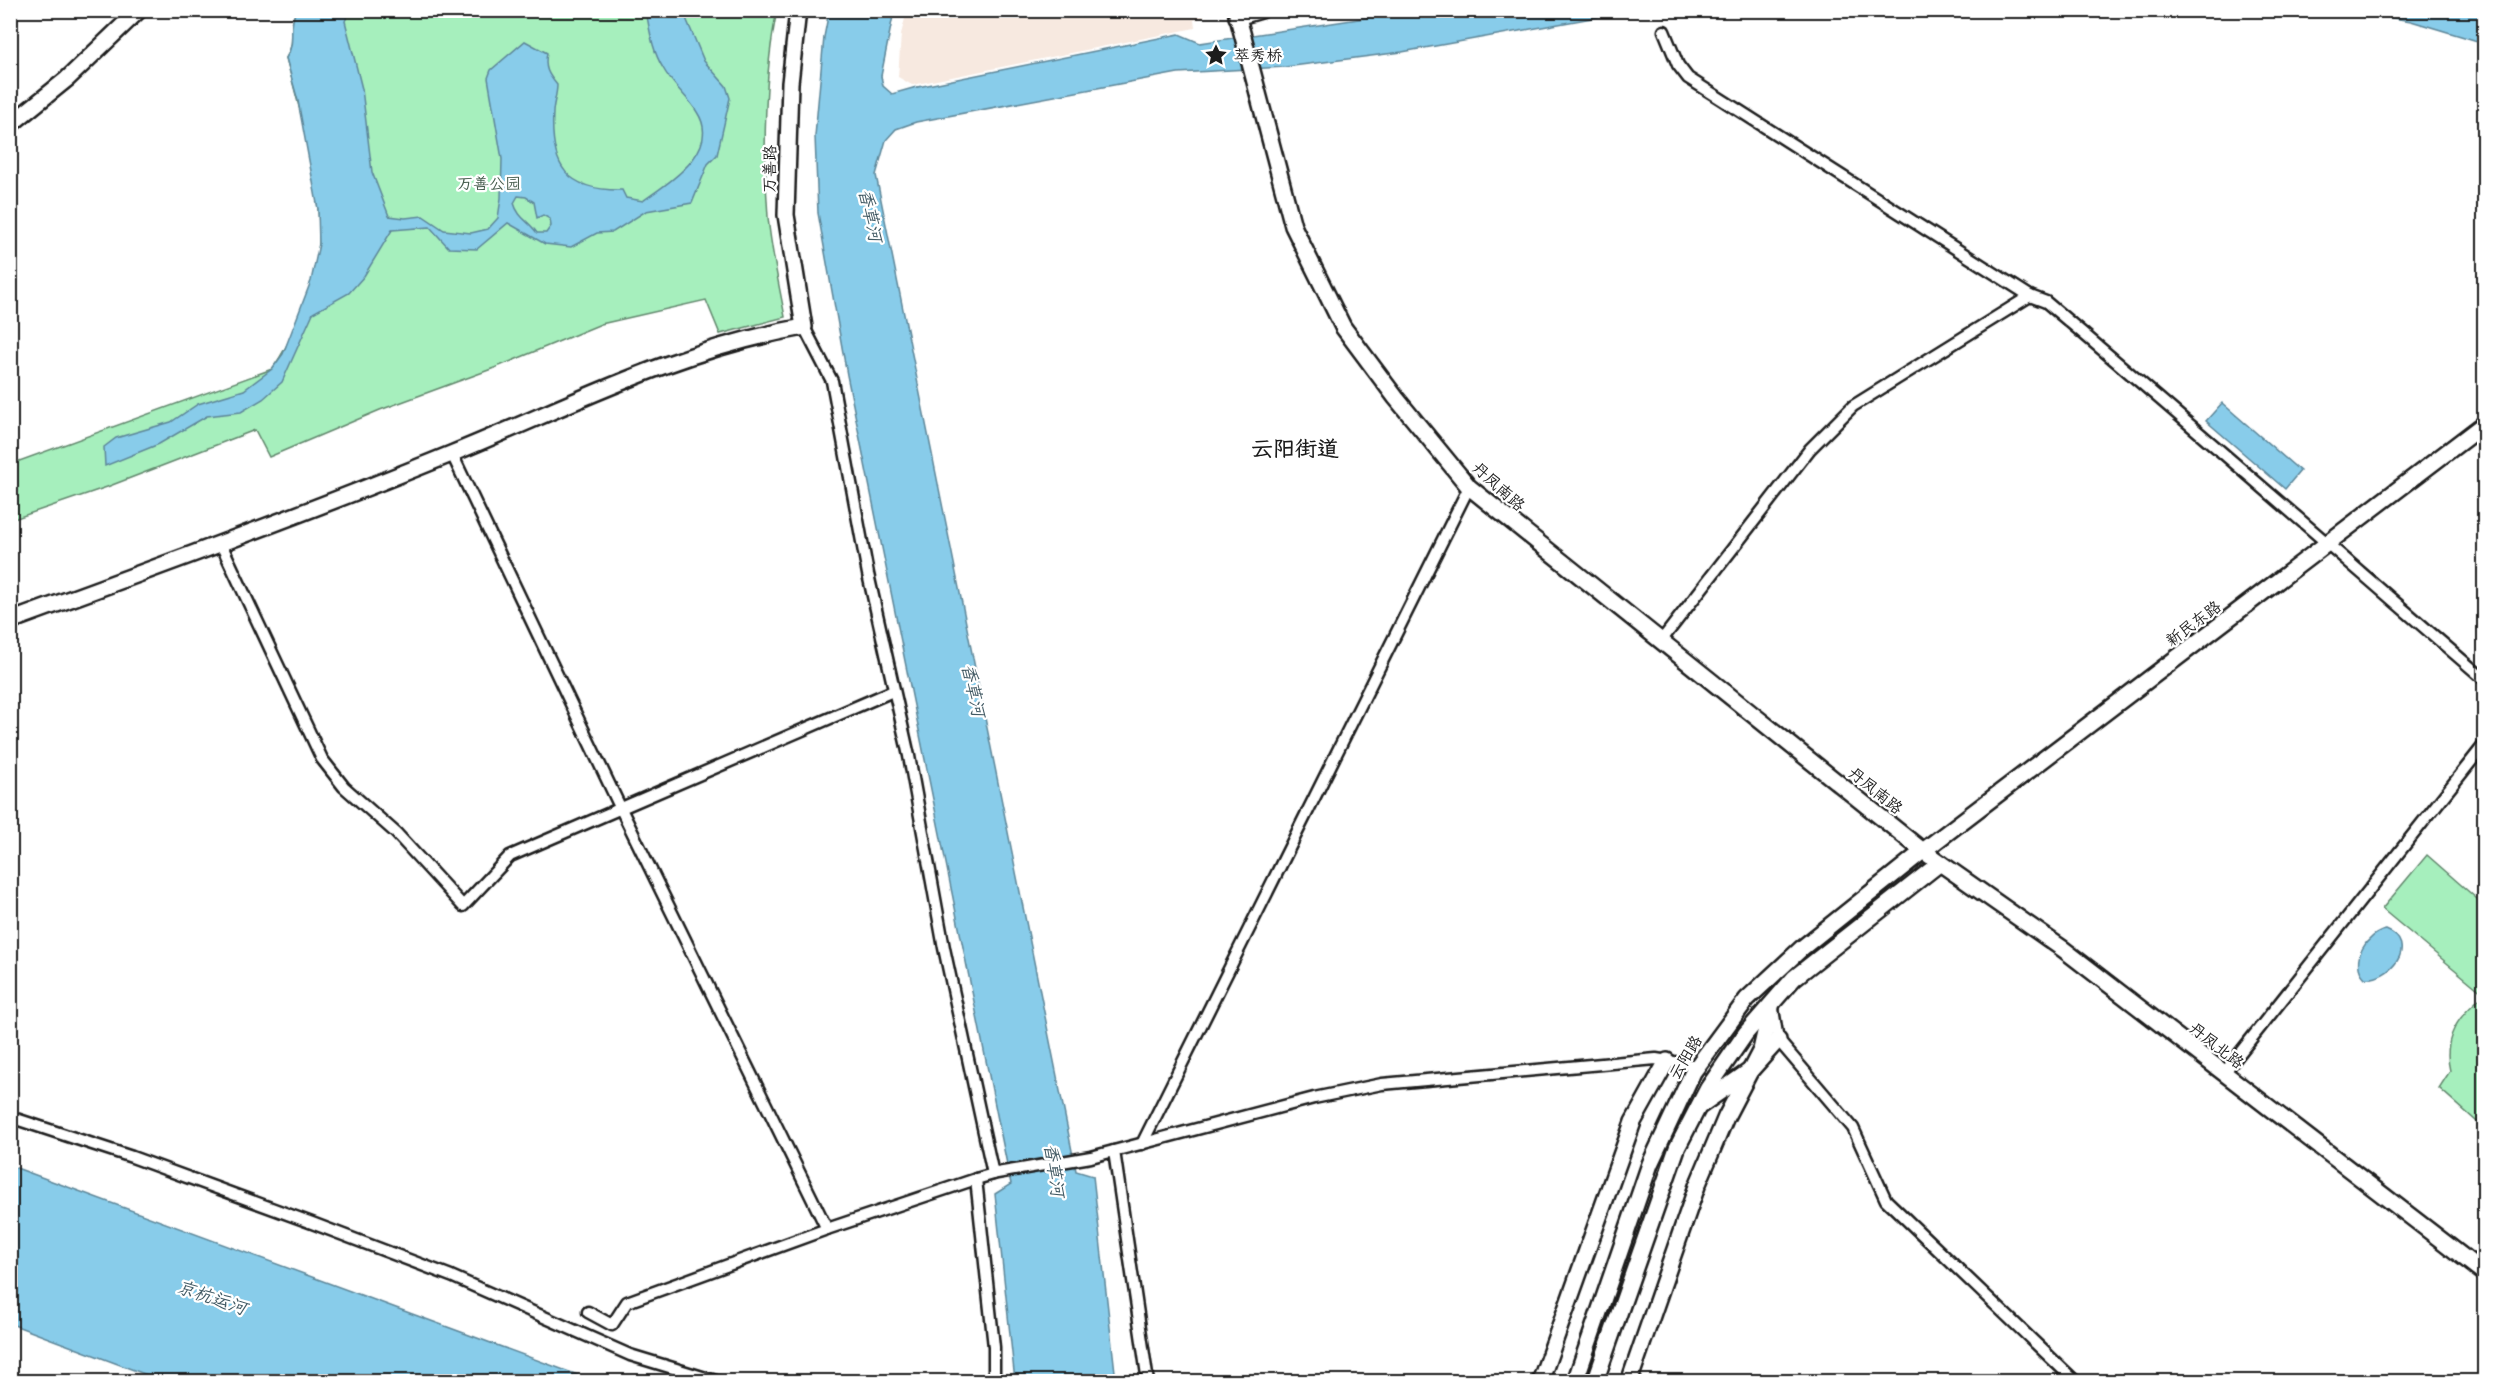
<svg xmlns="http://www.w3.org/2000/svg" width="2495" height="1392" font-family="'Patrick Hand','LXGW WenKai TC',sans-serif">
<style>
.built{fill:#f7e9e0}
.green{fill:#a6efbd;stroke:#61866c;stroke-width:1.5}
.water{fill:#88ccea;stroke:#5d8698;stroke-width:1.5;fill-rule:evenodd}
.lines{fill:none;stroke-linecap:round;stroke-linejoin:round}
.street-casing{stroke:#1c1c1c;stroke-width:15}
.secondary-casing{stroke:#1c1c1c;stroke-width:20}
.street{stroke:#fff;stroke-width:10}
.secondary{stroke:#fff;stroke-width:15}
.labels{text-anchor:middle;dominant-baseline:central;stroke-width:4.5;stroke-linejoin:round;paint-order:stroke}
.poi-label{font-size:16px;fill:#1c1c1c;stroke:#fff;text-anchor:start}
.street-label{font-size:16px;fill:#1c1c1c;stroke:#fff}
.park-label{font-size:16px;fill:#455b4c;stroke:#fff}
.water-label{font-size:18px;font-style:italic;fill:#425a64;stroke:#fff}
.district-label{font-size:22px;font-weight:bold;fill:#1c1c1c;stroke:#fff}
</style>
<rect width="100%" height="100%" fill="#fff"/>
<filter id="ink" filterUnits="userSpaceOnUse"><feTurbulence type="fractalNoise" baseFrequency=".0167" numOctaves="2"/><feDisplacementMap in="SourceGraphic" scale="12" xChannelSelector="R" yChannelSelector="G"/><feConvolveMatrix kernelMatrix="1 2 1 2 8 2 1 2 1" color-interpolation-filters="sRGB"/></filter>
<g filter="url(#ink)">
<polygon class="built" points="1202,11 1204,17 1194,20 1195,28 912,85 898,77 901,34 907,11"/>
<g class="green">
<path d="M296 11H777C764 71 763 155 768 217 771 250 779 284 785 317L720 334 706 300 601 324 497 367 380 410 269 457 255 430 107 487 11 520V464L272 369C294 339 317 280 319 242 321 186 301 112 286 58 297 41 287 30 296 11Z"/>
<polygon points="2427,855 2484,905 2484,994 2382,909"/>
<path d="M2484 995V1128L2439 1088 2450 1071C2442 1037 2459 1015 2484 995Z"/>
</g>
<g class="water">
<path d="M296 11H350L345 21 362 89 372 172 389 216 405 218 423 216 444 230 471 233 488 229 498 218 501 198 502 159 488 78 491 70 525 41 547 53C544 68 548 74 557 85 557 95 553 104 553 113 550 167 567 191 622 190L626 198 643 201C669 182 722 150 697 112 688 97 672 85 663 68 652 50 650 31 646 11H683L704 61 726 86 730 98 717 155 708 164 692 203 646 211 613 232 597 233 571 247 545 244 508 223 477 249 449 248 430 227 392 230 364 276 349 293 313 313 282 382 263 399 241 412 207 416 159 444 105 466 104 447 116 438 171 422 198 404 244 390 272 369 283 354 311 281 319 244 318 209 298 101 286 58C297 41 287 30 296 11ZM518 196 526 197 534 202 537 218 543 215 550 219 551 226 546 233H537C529 221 518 218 514 203Z"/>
<polygon points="829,11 894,11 881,76 883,86 892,94 913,88 1179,34 1200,43 1411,11 1631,11 1402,52 1285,67 1178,73 916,122 896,129 886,140 876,175 1076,1171 1093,1176 1116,1381 1015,1381 995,1194 1011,1184 847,375 818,213 815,136 824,37"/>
<polygon points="2351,11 2484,11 2484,43 2411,21"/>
<polygon points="2222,403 2300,471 2285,489 2206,421"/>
<path d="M2386 930C2421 944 2388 982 2365 978 2348 961 2368 933 2386 930Z"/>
<polygon points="11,1166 594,1381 163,1381 11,1324"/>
</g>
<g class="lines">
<g class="street-casing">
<g id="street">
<polyline points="1664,31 1678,65 1688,78 2030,296"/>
<polyline points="804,327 832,381 868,574 909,756 944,948 993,1174"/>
<polyline points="452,454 621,809 827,1229"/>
<polyline points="221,544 322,759 344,787 396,833 463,906 510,856 893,691"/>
<path d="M1661 641 1810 449 1853 406 2030 296 2046 302C2193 426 2338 553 2484 679"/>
<polyline points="1773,1009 1778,1040 1853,1128 1886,1200 2076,1382"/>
<polyline points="2224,1073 2484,745"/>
<polyline points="10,1117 132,1157 312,1223 451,1276 630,1355 719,1382"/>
<polyline points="1142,1144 1469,487"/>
<polyline points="1114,1151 1148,1382"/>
<polyline points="976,1179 994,1347 994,1382"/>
<polyline points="588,1312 612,1325 627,1302 827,1229 976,1179 997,1173 1091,1157 1314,1098 1382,1084 1656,1059 1697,1066"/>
</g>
</g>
<g class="secondary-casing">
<g id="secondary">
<polyline points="1236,10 1293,226 1343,327 1396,398 1469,487 1923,851 2063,949 2484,1273"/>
<polyline points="1237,17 1261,10"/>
<polyline points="10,125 67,79 139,10"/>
<path d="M10 621C158 567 306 513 451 454 572 405 674 350 804 327L786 215 790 83 798 10"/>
<polyline points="1701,1105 1751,1070 1778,1040"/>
<polyline points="1540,1382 1633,1122 1667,1061"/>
<polyline points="1575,1382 1650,1164 1693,1072 1747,999 1802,948 1923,851 2484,424"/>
<polyline points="1595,1382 1677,1148 1708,1088 1746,1033 1794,978 1940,863"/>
<polyline points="1629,1382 1697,1186 1726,1117 1761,1050 1771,1007"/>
</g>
</g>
<use href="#street" class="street"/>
<use href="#secondary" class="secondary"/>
</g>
</g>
<defs>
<g id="sight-bare" transform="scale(1.8)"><path d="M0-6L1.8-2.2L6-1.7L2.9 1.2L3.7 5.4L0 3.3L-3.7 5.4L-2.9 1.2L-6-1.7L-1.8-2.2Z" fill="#1c1c1c" stroke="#fff" stroke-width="2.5" paint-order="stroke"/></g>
</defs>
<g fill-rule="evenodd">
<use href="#sight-bare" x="1216" y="55"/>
</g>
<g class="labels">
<g class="poi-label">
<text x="1234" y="55">萃秀桥</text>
</g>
<g class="street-label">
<text transform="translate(769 169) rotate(-89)">万善路</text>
<text transform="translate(1499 486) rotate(42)">丹凤南路</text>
<text transform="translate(2193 623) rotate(-37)">新民东路</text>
<text transform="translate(1876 790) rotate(39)">丹凤南路</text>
<text transform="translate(2217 1045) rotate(38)">丹凤北路</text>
<text transform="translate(1685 1057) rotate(-59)">云阳路</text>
</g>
<g class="park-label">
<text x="489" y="183">万善公园</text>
</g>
<g class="water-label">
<text transform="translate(871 215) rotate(78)">香草河</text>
<text transform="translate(974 690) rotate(78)">香草河</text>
<text transform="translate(1055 1170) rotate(82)">香草河</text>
<text transform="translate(212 1297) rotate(19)">京杭运河</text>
</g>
<g class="district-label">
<text x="1295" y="448">云阳街道</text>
</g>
</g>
<rect width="2495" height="1392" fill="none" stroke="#fff" stroke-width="36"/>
<rect x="18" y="18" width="2459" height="1356" fill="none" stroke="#1c1c1c" stroke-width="2" filter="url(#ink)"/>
</svg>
